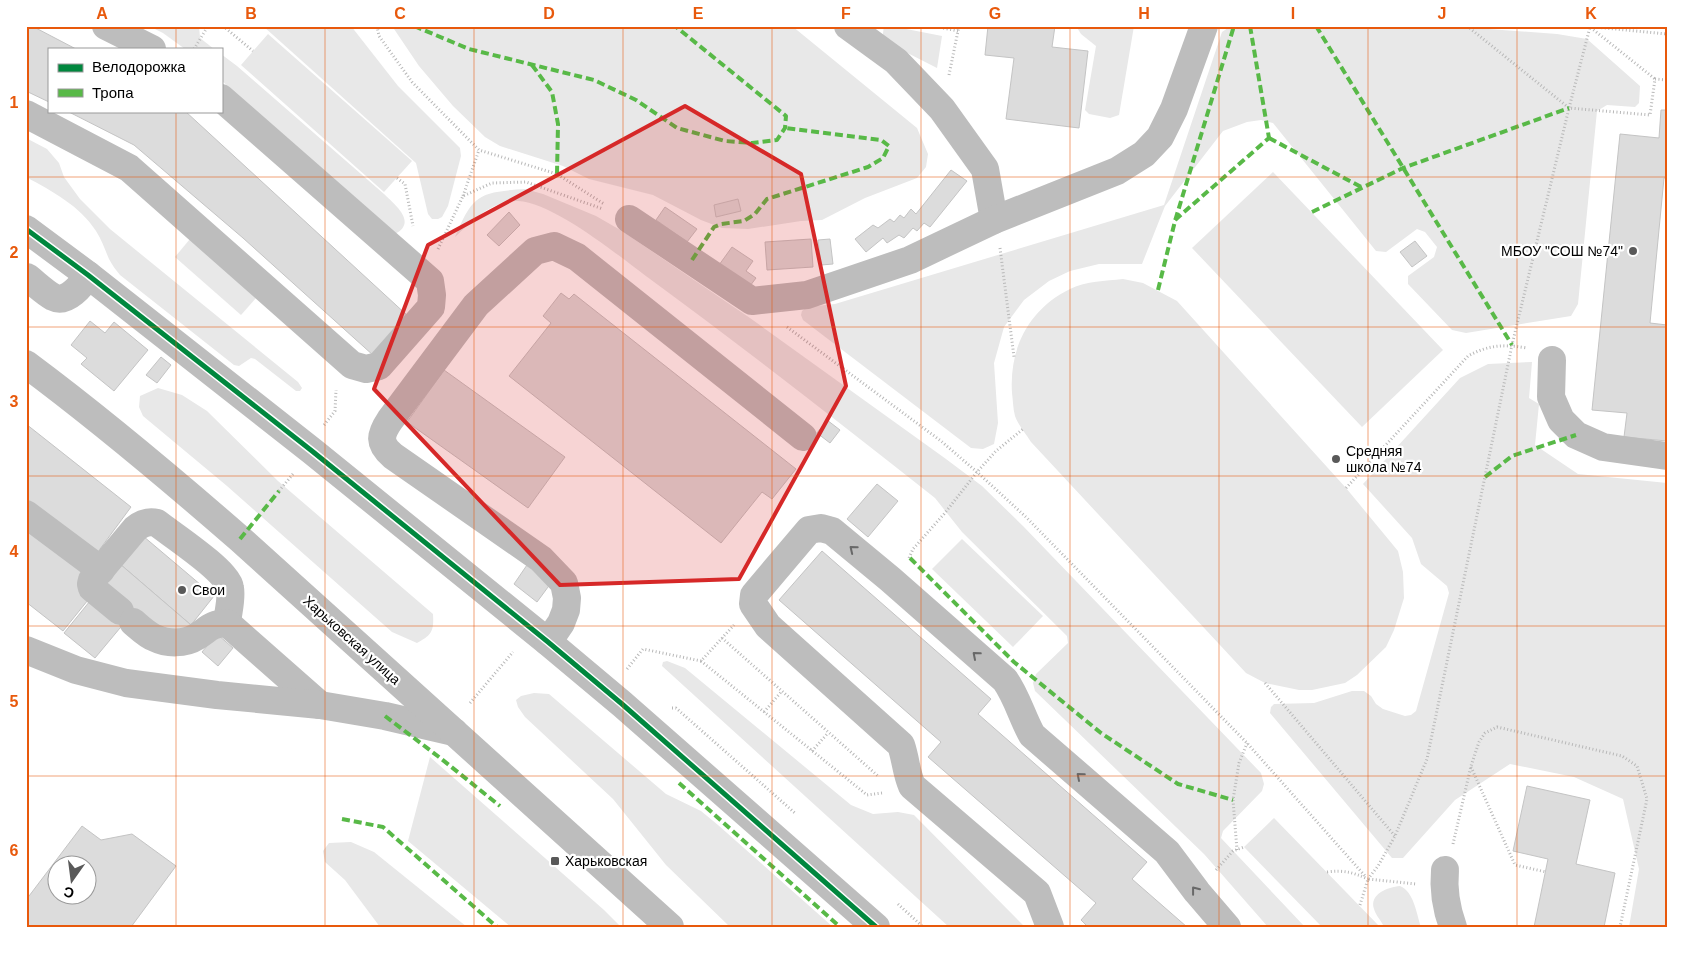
<svg xmlns="http://www.w3.org/2000/svg" width="1693" height="953" font-family="Helvetica,sans-serif">
<style>
.green{fill:#e8e8e8}
.building{fill:#dcdcdc;stroke:#c4c4c4;fill-rule:evenodd}
.lines{fill:none;stroke-linecap:round;stroke-linejoin:round}
.path{stroke:#b8b8b8;stroke-width:3;stroke-dasharray:1 2.5;stroke-linecap:butt}
.minor{stroke:#bdbdbd;stroke-width:28}
.major{stroke:#bdbdbd;stroke-width:28}
.quiet{stroke:#58b947;stroke-width:4;stroke-dasharray:8 4;stroke-linecap:butt}
.cycleway-casing{stroke:#fff;stroke-width:8}
.cycleway{stroke:#00873e;stroke-width:5}
.oneway{stroke:#686868}
.marked{fill:#d62828;fill-opacity:0.2;stroke:#d62828;stroke-width:4;stroke-linejoin:round}
.grid{fill:none;stroke:#e8590c;stroke-width:1;stroke-opacity:0.55}
.poi-dot{fill:#595959;stroke:#fff;stroke-width:2}
.labels{text-anchor:middle;dominant-baseline:central;stroke-width:4.5;stroke-linejoin:round;paint-order:stroke}
.poi-label{font-size:14px;fill:#000;stroke:#fff;text-anchor:start}
.street-label{font-size:14px;fill:#000;stroke:#fff}
.neatline{fill:none;stroke:#e8590c;stroke-width:2}
.grid-label{font-size:16px;text-anchor:middle;font-weight:bold;fill:#e8590c}
</style>
<rect width="100%" height="100%" fill="#fff"/>
<g class="green">
<polygon points="149,26 199,26 200,38 214,49 185,49 163,33"/>
<polygon points="263,26 351,26 398,86 460,148 461,156 448,206 442,217 438,219 432,219 428,214 416,163"/>
<polygon points="392,26 792,26 917,128 928,154 926,167 917,178 865,198 822,220 801,221 748,229 722,228 701,220 653,195 589,179 563,166 500,146 485,137 453,106 419,66"/>
<polygon points="884,26 891,26 942,36 937,68 882,40"/>
<polygon points="1076,26 1134,26 1119,115 1110,118 1089,114 1085,110 1096,46 1081,34"/>
<polygon points="1231,26 1447,26 1557,34 1587,39 1640,86 1639,103 1635,107 1607,105 1597,111 1578,304 1571,316 1466,333 1452,330 1408,284 1408,276 1434,257 1437,247 1425,232 1417,229 1386,252 1376,251 1273,123 1261,120 1247,122 1223,131 1165,206 1142,264 1099,264 1070,271 1049,281 1024,300 1004,327 994,363 998,423 994,444 983,449 971,448 803,320 801,315 802,311 807,307 835,304 1164,205 1222,32"/>
<polygon points="268,34 412,161 384,192 241,65"/>
<path d="M221 54 237 66 384 194C394 204 418 222 395 234L389 230 221 80Z"/>
<path d="M26 138 47 149 59 163 64 177 80 199 110 229 298 382 302 388 300 391H296L255 359 251 358 239 366 234 365 120 275C116 270 112 265 109 259 105 250 102 240 96 231 80 206 52 191 26 177Z"/>
<polygon points="1273,172 1443,350 1362,427 1192,248"/>
<path d="M525 189 543 194 596 216 622 231 750 318 946 459 982 486 1023 526 1261 773 1264 784 1262 791 1223 831 1221 838 1305 927H1268L1204 854 1035 691 1033 683 1036 674 1068 643 1067 636 962 532 935 498C841 424 747 350 650 279 620 257 555 203 518 201 492 200 472 221 455 237 473 195 478 192 525 189Z"/>
<polygon points="190,239 256,298 241,315 175,257"/>
<path d="M1123 279 1143 283 1177 301 1346 488 1398 551 1403 572 1404 598 1394 630 1386 647 1357 675 1345 683 1312 690H1299L1265 683 1246 673 1031 442C1026 434 1018 425 1015 416 1013 409 1013 400 1012 393 1009 348 1029 309 1070 289 1087 281 1105 281 1123 279Z"/>
<polygon points="1532,362 1529,398 1539,404 1535,445 1578,474 1667,483 1667,927 1629,927 1639,869 1623,799 1574,777 1510,764 1455,800 1403,858 1392,858 1270,713 1271,707 1274,704 1314,703 1352,691 1364,691 1371,696 1376,704 1383,709 1405,716 1411,715 1416,711 1449,593 1447,586 1421,564 1412,538 1363,484 1460,378 1488,364"/>
<path d="M158 388 182 395 207 411 278 481 433 614C434 631 432 635 417 643L392 632 227 486 143 416 139 407 140 396Z"/>
<polygon points="962,539 1043,616 1013,647 932,569"/>
<polygon points="667,661 685,668 851,805 873,814 898,812 914,815 1025,927 949,927 662,666 663,662"/>
<polygon points="534,693 549,694 666,794 701,811 718,825 833,927 730,927 666,865 613,799 525,717 518,707 516,700 521,696"/>
<polygon points="430,757 604,910 621,927 511,927 408,841"/>
<polygon points="1274,818 1380,927 1322,927 1244,847"/>
<polygon points="351,842 374,852 467,927 380,927 345,880 325,862 323,851 329,843"/>
<path d="M1400 886C1414 892 1416 912 1421 927H1384C1381 920 1376 916 1374 909 1369 894 1388 887 1400 886Z"/>
</g>
<g class="building">
<polygon points="26,26 32,26 76,49 49,49 49,102 26,91"/>
<polygon points="988,26 1055,26 1052,47 1088,51 1079,128 1006,119 1014,58 985,55"/>
<polygon points="1661,110 1667,110 1667,178 1664,178 1650,323 1667,325 1667,441 1624,437 1627,413 1592,410 1620,134 1659,138"/>
<polygon points="67,111 185,111 409,317 374,356 243,238 134,145"/>
<polygon points="951,170 967,181 930,227 924,223 917,231 913,228 904,238 899,235 887,243 883,238 866,252 855,239 873,225 878,228 890,219 894,222 900,215 904,218 911,209 916,214"/>
<polygon points="738,199 741,211 716,217 714,205"/>
<polygon points="665,207 697,229 687,242 656,220"/>
<polygon points="509,212 520,225 499,246 487,235"/>
<polygon points="811,239 813,267 767,270 765,242"/>
<polygon points="830,239 833,264 821,265 818,240"/>
<polygon points="1415,241 1427,256 1412,267 1400,252"/>
<polygon points="732,247 753,261 746,271 756,278 750,286 719,265"/>
<polygon points="561,293 569,299 574,294 796,469 772,499 762,492 721,543 509,376 551,323 543,316"/>
<polygon points="90,321 105,333 114,322 148,350 114,391 81,364 87,358 71,345"/>
<polygon points="161,357 171,365 157,383 146,375"/>
<polygon points="444,370 565,457 528,508 407,422"/>
<polygon points="827,420 840,430 830,443 817,433"/>
<polygon points="26,424 131,507 100,549 117,564 63,631 26,602"/>
<polygon points="877,484 898,501 868,537 847,519"/>
<polygon points="143,536 214,596 191,625 120,564"/>
<polygon points="822,551 991,699 978,714 1147,862 1132,879 1187,927 1088,927 1081,920 1096,903 928,757 941,742 779,600"/>
<polygon points="120,564 191,625 186,632 154,626 135,610 95,658 64,633"/>
<polygon points="527,565 551,583 537,602 514,584"/>
<polygon points="217,634 233,648 218,666 202,652"/>
<polygon points="1527,786 1590,800 1576,864 1615,873 1604,927 1534,927 1548,859 1513,851"/>
<path d="M82 826 101 840 132 834 176 866 131 927H26V900ZM58 866H88V896H58Z"/>
</g>
<g class="lines">
<g class="path">
<polyline points="223,26 253,51"/>
<polyline points="377,26 379,36 412,82 479,150 557,174 604,204"/>
<polyline points="933,26 958,31"/>
<polyline points="1467,26 1569,108 1650,115 1655,79 1667,80"/>
<polyline points="1584,26 1667,34"/>
<polyline points="194,49 208,26"/>
<polyline points="949,75 959,26"/>
<polyline points="397,178 405,184 413,226"/>
<polyline points="463,196 479,150"/>
<polyline points="1000,248 1014,357"/>
<polyline points="438,249 463,196 492,183 526,182 603,209"/>
<polyline points="787,327 941,441 977,472 1027,518 1247,743 1366,877"/>
<polyline points="324,425 335,411 336,390"/>
<path d="M1346 488 1468 356C1488 345 1504 344 1527 348"/>
<polyline points="279,491 293,474"/>
<polyline points="909,558 913,549 944,514 977,472 996,451 1023,429"/>
<polyline points="722,638 878,776"/>
<polyline points="701,661 867,795 882,793"/>
<polyline points="627,669 643,649 701,661 734,625"/>
<polyline points="1265,683 1395,836"/>
<polyline points="470,703 513,652"/>
<polyline points="672,708 676,708 796,814"/>
<polyline points="764,712 782,691"/>
<polyline points="812,751 828,733"/>
<polyline points="1471,767 1515,865 1546,872"/>
<polyline points="1453,844 1471,766 1479,742 1485,733 1497,727 1622,756 1637,766 1647,799 1620,927"/>
<polyline points="1237,850 1233,800 1239,763 1247,743"/>
<polyline points="1216,870 1233,851 1244,847"/>
<path d="M1327 872C1344 870 1352 872 1368 879L1378 866 1395 836 1427 759 1512 345 1569 108 1590 27 1655 79"/>
<polyline points="898,904 923,927"/>
<polyline points="1360,905 1368,879 1416,884"/>
</g>
<g class="minor">
<polyline points="106,26 152,49"/>
<polyline points="848,26 896,61 942,109 985,169 994,220"/>
<polyline points="26,114 129,168 352,365 366,369 379,366 431,307 432,295 430,281 221,98"/>
<polyline points="629,219 752,301 807,295 910,260 994,220 1117,171 1144,154 1160,137 1174,109 1204,26"/>
<polyline points="26,229 88,275 312,451 548,642 622,704 876,927"/>
<path d="M27 277C35 283 44 292 53 297 67 304 82 285 88 275"/>
<polyline points="1552,360 1551,397 1561,420 1576,435 1603,447 1667,456"/>
<polyline points="26,514 101,570"/>
<path d="M120 611 92 588 91 584 92 580 135 529C142 523 148 521 157 523 171 534 229 572 230 588 232 599 228 612 227 623"/>
<path d="M133 622C140 628 147 635 155 638 167 644 185 644 196 637 209 629 210 624 227 623L320 705"/>
<path d="M548 642 561 623 566 610 567 598 564 583 541 559 393 456C378 443 380 435 390 420L476 305 535 251 554 246 577 257 803 437"/>
<polyline points="26,650 76,670 126,683 217,695 320,705 385,716 454,732"/>
<path d="M1445 870C1443 891 1446 908 1453 927"/>
<path d="M1050 927 1037 893 912 786C906 772 906 760 901 745L768 626 753 604 754 595 809 530 821 528 832 531 890 579 1005 680C1017 697 1022 717 1032 735L1167 852 1197 892 1227 927"/>
</g>
<path class="major" d="M26 364C100 419 170 478 240 539L670 927"/>
<g class="quiet">
<polyline points="414,26 469,49 594,80 636,100 677,128 725,141 752,143 777,140 785,128 786,116 675,26"/>
<polyline points="1250,26 1269,138"/>
<polyline points="1316,26 1512,345"/>
<polyline points="532,65 552,92 558,124 557,174"/>
<polyline points="1269,138 1363,188"/>
<polyline points="1312,212 1403,168 1569,108"/>
<polyline points="1175,220 1269,138"/>
<polyline points="692,260 714,227 721,224 744,221 755,214 767,199 868,167 883,158 889,146 881,140 785,128"/>
<polyline points="1158,290 1175,221 1234,26"/>
<polyline points="1485,477 1512,456 1576,435"/>
<polyline points="240,539 279,491"/>
<polyline points="910,558 1014,662 1101,733 1178,784 1233,800"/>
<polyline points="385,716 439,757 500,806"/>
<polyline points="679,783 840,927"/>
<polyline points="342,819 383,827 497,927"/>
</g>
<g class="cycleway-casing">
<polyline id="cycleway" points="26,229 88,275 312,451 548,642 622,704 876,927"/>
</g>
<use href="#cycleway" class="cycleway"/>
</g>
<defs><path id="oneway-chevron" d="M-2-3.5L2.5 0L-2 3.5" fill="none" stroke-width="1.6" stroke-linecap="round" stroke-linejoin="round" transform="scale(1.25)"/></defs>
<g class="oneway">
<use href="#oneway-chevron" transform="translate(853 549) rotate(-141)"/>
<use href="#oneway-chevron" transform="translate(976 655) rotate(-139)"/>
<use href="#oneway-chevron" transform="translate(1080 776) rotate(-139)"/>
<use href="#oneway-chevron" transform="translate(1195 890) rotate(-128)"/>
</g>
<path class="marked" d="M685 106 801 174 846 386 739 579 560 585 374 389 428 245Z"/>
<path class="grid" d="M176 26V49M325 26V927M474 26V927M623 26V927M772 26V927M921 26V927M1070 26V927M1219 26V927M1368 26V927M1517 26V927M176 111V927M26 177H1667M26 327H1667M26 476H1667M26 626H1667M26 776H1667"/>
<g class="poi-dot">
<circle cx="1633" cy="251" r="5"/>
<circle cx="1336" cy="459" r="5"/>
<circle cx="182" cy="590" r="5"/>
<rect x="550" y="856" width="10" height="10" rx="2.5"/>
</g>
<g class="labels">
<g class="poi-label">
<text x="1623" y="251" text-anchor="end">МБОУ "СОШ №74"</text>
<text x="1346" y="451">Средняя<tspan x="1346" dy="16">школа №74</tspan></text>
<text x="192" y="590">Свои</text>
<text x="565" y="861">Харьковская</text>
</g>
<g class="street-label">
<text transform="translate(352 640) rotate(42)">Харьковская улица</text>
</g>
</g>
<rect width="1693" height="953" fill="none" stroke="#ffffff" stroke-width="55"/>
<rect x="48" y="48" width="175" height="65" fill="#ffffff" stroke="#999999"/>
<rect x="58" y="64" width="25" height="8" fill="#00873e" stroke="#999999"/>
<text x="92" y="72" font-size="15" fill="#000000">Велодорожка</text>
<rect x="58" y="89" width="25" height="8" fill="#58b947" stroke="#999999"/>
<text x="92" y="98" font-size="15" fill="#000000">Тропа</text>
<g transform="translate(72 880) rotate(194)"><circle r="24" fill="#ffffff" stroke="#999999"/>
<path d="M0-4L9 19L0 12L-9 19Z" fill="#595959"/>
<text y="-8" font-size="14" font-weight="bold" text-anchor="middle" fill="#000000">С</text>
</g>
<rect x="28" y="28" width="1638" height="898" class="neatline"/>
<g class="grid-label">
<text x="102" y="19">A</text>
<text x="251" y="19">B</text>
<text x="400" y="19">C</text>
<text x="549" y="19">D</text>
<text x="698" y="19">E</text>
<text x="846" y="19">F</text>
<text x="995" y="19">G</text>
<text x="1144" y="19">H</text>
<text x="1293" y="19">I</text>
<text x="1442" y="19">J</text>
<text x="1591" y="19">K</text>
<text x="14" y="108">1</text>
<text x="14" y="258">2</text>
<text x="14" y="407">3</text>
<text x="14" y="557">4</text>
<text x="14" y="707">5</text>
<text x="14" y="856">6</text>
</g>
</svg>
